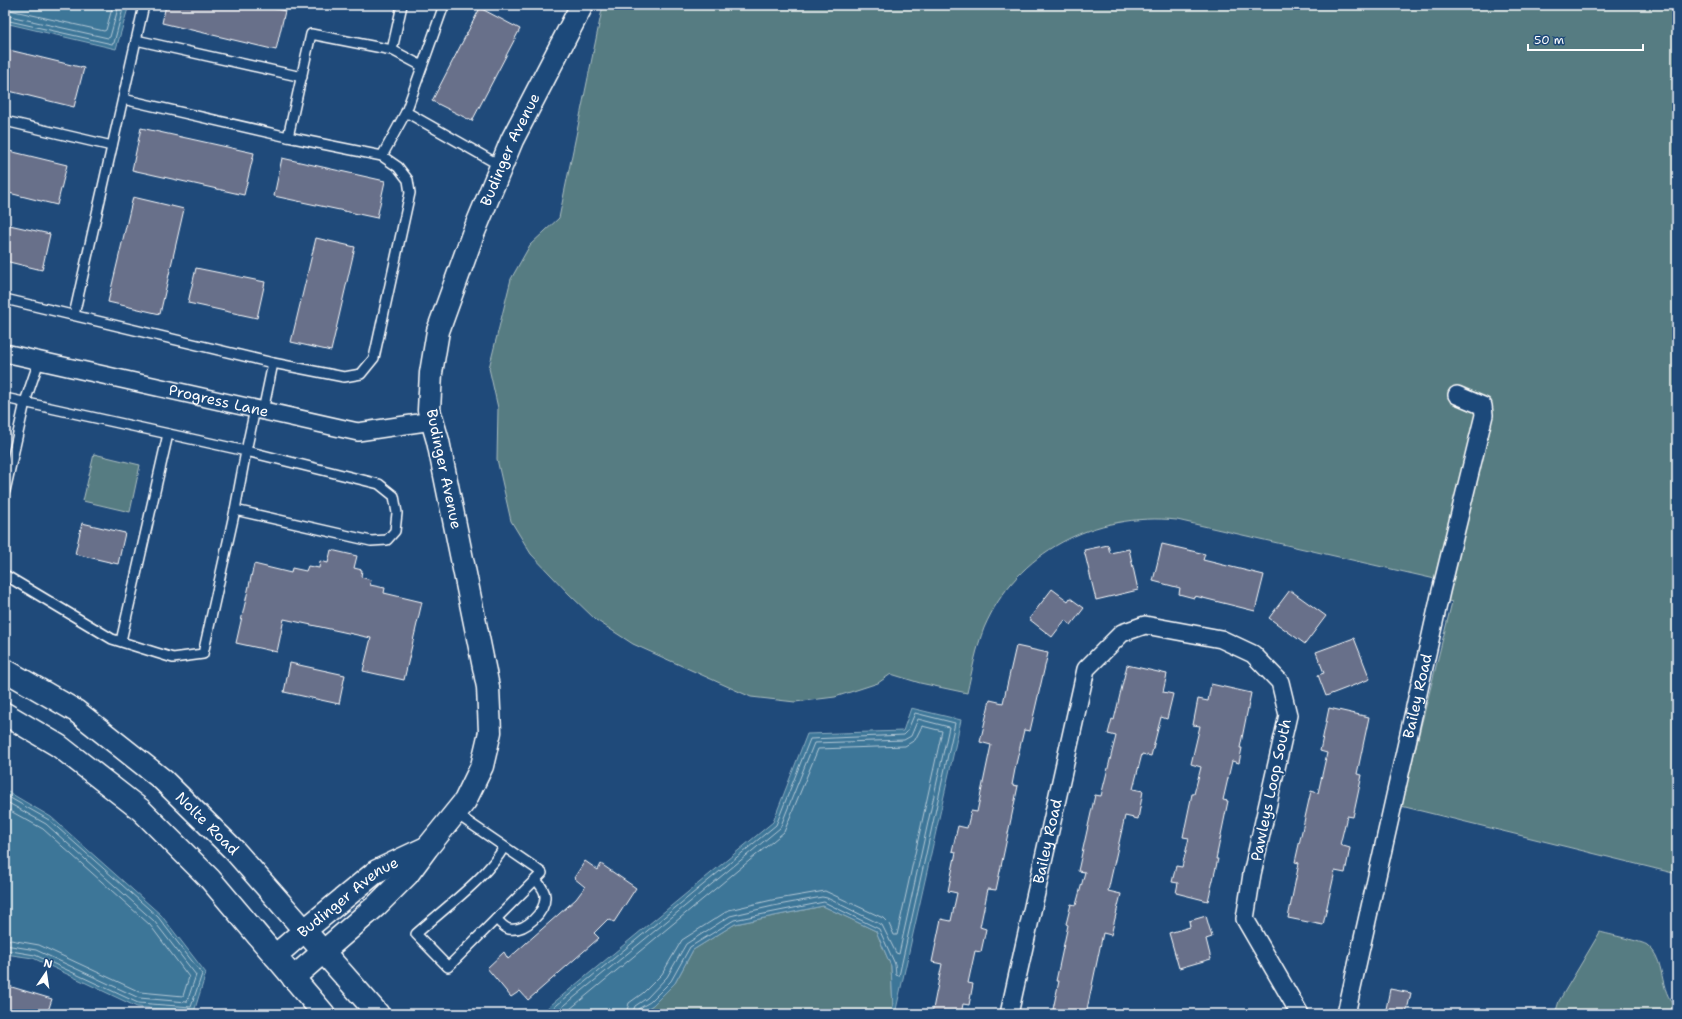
<svg xmlns="http://www.w3.org/2000/svg" width="1682" height="1019" font-family="'Shantell Sans',sans-serif">
<style>
.green{fill:#577c82;stroke:#abbec0}
.water{fill:#3e7698;stroke:#8badc1}
.lines{fill:none;stroke-linecap:round;stroke-linejoin:round}
.shore{stroke:#b2c8d6;stroke-width:1}
.building{fill:#676f8a;stroke:#fff}
.service-casing{stroke:#fff;stroke-width:12}
.minor-casing{stroke:#fff;stroke-width:20}
.tertiary-casing{stroke:#fff;stroke-width:25}
.service{stroke:#1f4a7a;stroke-width:9}
.minor{stroke:#1f4a7a;stroke-width:17}
.tertiary{stroke:#1f4a7a;stroke-width:22}
.labels{text-anchor:middle;dominant-baseline:central;stroke-width:4;stroke-linejoin:round;paint-order:stroke}
.street-label{font-size:15px;fill:#fff;stroke:#1f4a7a}
</style>
<rect width="100%" height="100%" fill="#1f4a7a"/>
<filter id="ink" filterUnits="userSpaceOnUse"><feTurbulence type="fractalNoise" baseFrequency=".025" numOctaves="2"/><feDisplacementMap in="SourceGraphic" scale="8" xChannelSelector="R" yChannelSelector="G"/><feConvolveMatrix kernelMatrix="1 2 1 2 8 2 1 2 1" color-interpolation-filters="sRGB"/></filter>
<g filter="url(#ink)">
<g class="green">
<path d="M603 5H1677V874L1401 806 1452 602 1438 598 1435 579 1177 520C1095 512 1017 551 984 628 976 649 972 671 967 693L920 683 891 674 878 683 835 697 795 702 751 697 633 644 596 620 569 594 531 554 511 521 497 459 498 408 489 368 511 279 530 245 559 218Z"/>
<polygon points="94,454 140,465 130,512 83,501"/>
<polygon points="823,906 876,931 891,966 893,1008 891,1014 638,1014 653,1005 675,983 693,950 735,924"/>
<path d="M1600 932C1607 934 1644 942 1647 945 1667 960 1657 990 1677 1008V1014H1555L1559 1001Z"/>
</g>
<g class="water">
<polygon points="5,5 129,5 116,49 5,23"/>
<polygon points="911,708 961,720 895,1014 891,1014 893,1008 891,966 876,931 823,906 735,924 693,950 675,983 653,1005 638,1014 540,1014 773,822 807,734 903,731"/>
<polygon points="5,790 51,817 161,915 206,973 194,1012 137,1007 33,958 5,954"/>
</g>
<g class="lines">
<g class="shore">
<polyline points="5,9 104,31 106,30 113,5"/>
<polyline points="5,15 108,38 110,37 119,5"/>
<polyline points="5,20 112,44 114,43 124,5"/>
<polyline points="5,795 49,820 158,917 202,974 191,1007 138,1003 35,955 5,950"/>
<polyline points="5,801 46,824 154,921 196,975 187,1002 139,998 36,950 5,945"/>
<polyline points="5,808 43,829 150,925 189,977 183,996 140,992 39,945 5,939"/>
<polyline points="546,1014 776,825 810,739 904,735 907,732 915,713 955,723 899,976 896,975 895,964 879,929 824,902 734,920 690,947 671,981 650,1002 638,1009 637,1014"/>
<polyline points="554,1014 780,828 814,743 904,740 911,736 918,719 949,727 899,954 896,953 882,925 827,898 822,897 773,906 730,916 686,944 667,977 647,998 635,1006 632,1014"/>
<polyline points="564,1014 784,832 818,749 905,746 915,740 922,726 942,731 897,935 894,935 889,924 883,918 825,891 772,900 729,910 682,940 662,974 643,993 629,1003 626,1014"/>
</g>
</g>
<g class="building">
<polygon points="166,5 258,5 285,11 276,50 162,23"/>
<polygon points="480,8 520,29 472,121 432,101"/>
<polygon points="5,49 84,68 74,107 5,90"/>
<polygon points="141,128 254,153 244,195 132,170"/>
<polygon points="5,150 67,165 57,205 5,192"/>
<polygon points="282,158 385,181 377,218 274,196"/>
<polygon points="133,197 184,209 160,314 108,302"/>
<polygon points="5,224 50,234 42,270 5,261"/>
<polygon points="316,238 355,247 331,351 291,342"/>
<polygon points="196,268 265,282 257,318 188,303"/>
<polygon points="82,523 125,533 118,564 75,554"/>
<polygon points="1162,544 1205,554 1203,560 1264,575 1255,611 1195,596 1194,598 1179,594 1180,588 1153,581"/>
<polygon points="1108,545 1110,553 1129,549 1138,590 1096,600 1084,550"/>
<polygon points="331,550 357,556 354,568 362,570 361,577 371,580 370,585 385,588 384,593 422,602 404,680 363,671 371,638 284,619 277,652 236,643 254,564 291,573 292,568 306,571 308,566 319,568 320,561 328,563"/>
<polygon points="1052,589 1068,601 1070,598 1084,608 1071,625 1065,620 1052,637 1029,619"/>
<polygon points="1290,590 1326,616 1305,644 1269,618"/>
<polygon points="1354,638 1370,679 1326,696 1318,675 1324,673 1316,652"/>
<polygon points="1016,646 1048,653 1030,731 1024,730 1016,764 1012,785 1018,786 996,890 988,889 980,927 986,929 981,952 975,951 968,983 973,984 969,1005 963,1004 961,1014 932,1014 942,964 932,962 941,919 951,921 957,893 948,891 956,852 952,851 958,826 967,828 971,811 977,812 991,745 980,742 990,700 1003,703"/>
<polygon points="290,663 345,675 339,704 284,692"/>
<polygon points="1127,665 1167,674 1163,692 1173,694 1167,719 1161,717 1151,756 1142,754 1133,789 1143,791 1138,819 1125,816 1108,891 1121,894 1111,935 1103,933 1086,1014 1052,1014 1059,981 1056,981 1068,925 1066,924 1071,904 1076,905 1085,872 1078,871 1095,795 1101,796 1116,736 1108,734 1112,719 1114,720"/>
<polygon points="1211,684 1251,693 1240,748 1242,748 1239,763 1232,761 1223,800 1228,801 1216,859 1218,859 1208,901 1176,893 1178,883 1172,882 1176,866 1182,867 1189,838 1183,837 1192,794 1194,794 1201,767 1191,764 1200,726 1193,725 1198,699 1208,701"/>
<polygon points="1329,708 1369,717 1357,774 1362,775 1353,817 1347,816 1340,845 1350,848 1345,873 1335,871 1323,925 1288,918 1299,863 1295,862 1311,791 1318,793 1327,753 1320,751"/>
<polygon points="585,861 598,870 601,864 636,888 614,922 608,919 594,933 599,938 528,1000 520,991 511,997 487,968 504,952 508,959 576,899 585,887 574,878"/>
<polygon points="1206,916 1212,937 1206,939 1211,959 1179,968 1169,933 1190,927 1189,921"/>
<polygon points="5,985 52,999 47,1014 5,1014"/>
<polygon points="1390,989 1411,993 1406,1014 1385,1014"/>
</g>
<g class="lines">
<g class="service-casing">
<g id="service">
<polyline points="136,40 302,77"/>
<polyline points="392,50 402,5"/>
<polyline points="406,112 501,166"/>
<polyline points="5,121 112,146"/>
<polyline points="288,137 311,34 392,50 422,66"/>
<polyline points="382,156 406,112 444,5"/>
<polyline points="5,299 273,363 344,377 361,374 374,358 410,193 408,180 398,167 382,156 288,137 123,99"/>
<polyline points="74,315 144,5"/>
<polyline points="5,398 246,451 235,510 203,654 173,658 112,639 5,575"/>
<polyline points="263,411 273,363"/>
<polyline points="5,491 25,402 39,361"/>
<polyline points="235,510 371,541 387,540 395,531 397,513 394,496 379,484 246,451 255,409"/>
<polyline points="121,641 168,434"/>
<path d="M455 813 534 867 542 873 448 967 416 934C442 910 488 877 504 847"/>
<path d="M496 919C500 922 504 928 509 929 525 932 546 912 545 896 545 890 540 885 536 880"/>
</g>
</g>
<g class="minor-casing">
<g id="minor">
<path id="s1" d="M5 353 358 432 432 421"/>
<path id="s2" d="M1009 1014 1086 669 1122 633 1145 625 1221 639 1253 654 1280 682 1288 715 1252 874 1245 919 1300 1014"/>
<path id="s3" d="M1346 1014 1441 591 1484 415 1483 406 1457 395"/>
</g>
</g>
<g class="tertiary-casing">
<g id="tertiary">
<path id="s4" d="M5 670 76 711 163 780 234 850 378 1014"/>
<polyline points="5,714 59,746 141,810 210,879 324,1014"/>
<path id="s5" d="M275 956 305 930 377 871 426 848"/>
<path id="s6" d="M293 978 377 905 407 875 427 848 465 801 482 766 490 732 488 687 438 441 429 410 431 373 438 331 473 234 512 140 582 5"/>
</g>
</g>
<use href="#service" class="service"/>
<use href="#minor" class="minor"/>
<use href="#tertiary" class="tertiary"/>
</g>
</g>
<g class="labels">
<g class="street-label">
<text stroke="none"><textPath href="#s6" startOffset="925">Budinger Avenue</textPath></text>
<text stroke="none"><textPath href="#s1" startOffset="219">Progress Lane</textPath></text>
<text transform="translate(444 469) rotate(78)">Budinger Avenue</text>
<text stroke="none"><textPath href="#s3" startOffset="326">Bailey Road</textPath></text>
<text transform="translate(1271 790) rotate(-78)">Pawleys Loop South</text>
<text stroke="none"><textPath href="#s4" startOffset="255">Nolte Road</textPath></text>
<text stroke="none"><textPath href="#s2" startOffset="177">Bailey Road</textPath></text>
<text stroke="none"><textPath href="#s5" startOffset="94">Budinger Avenue</textPath></text>
</g>
</g>
<rect width="1682" height="1019" fill="none" stroke="#1f4a7a" stroke-width="20"/>
<rect x="10" y="10" width="1662" height="999" fill="none" stroke="#fff" stroke-width="1.5" filter="url(#ink)"/>
<g transform="translate(46 973) rotate(13)" stroke="#1f4a7a" stroke-width="3" paint-order="stroke">
<path d="M0-3L7 15L0 10L-7 15Z" fill="#ffffff"/>
<text y="-6" font-size="11" font-weight="bold" text-anchor="middle" fill="#ffffff">N</text>
</g>
<path d="M1528 44v6h115v-6" fill="none" stroke="#ffffff" stroke-width="2"/>
<text x="1534" y="44" font-size="12" fill="#ffffff" stroke="#1f4a7a" stroke-width="3" paint-order="stroke">50 m</text>
</svg>
